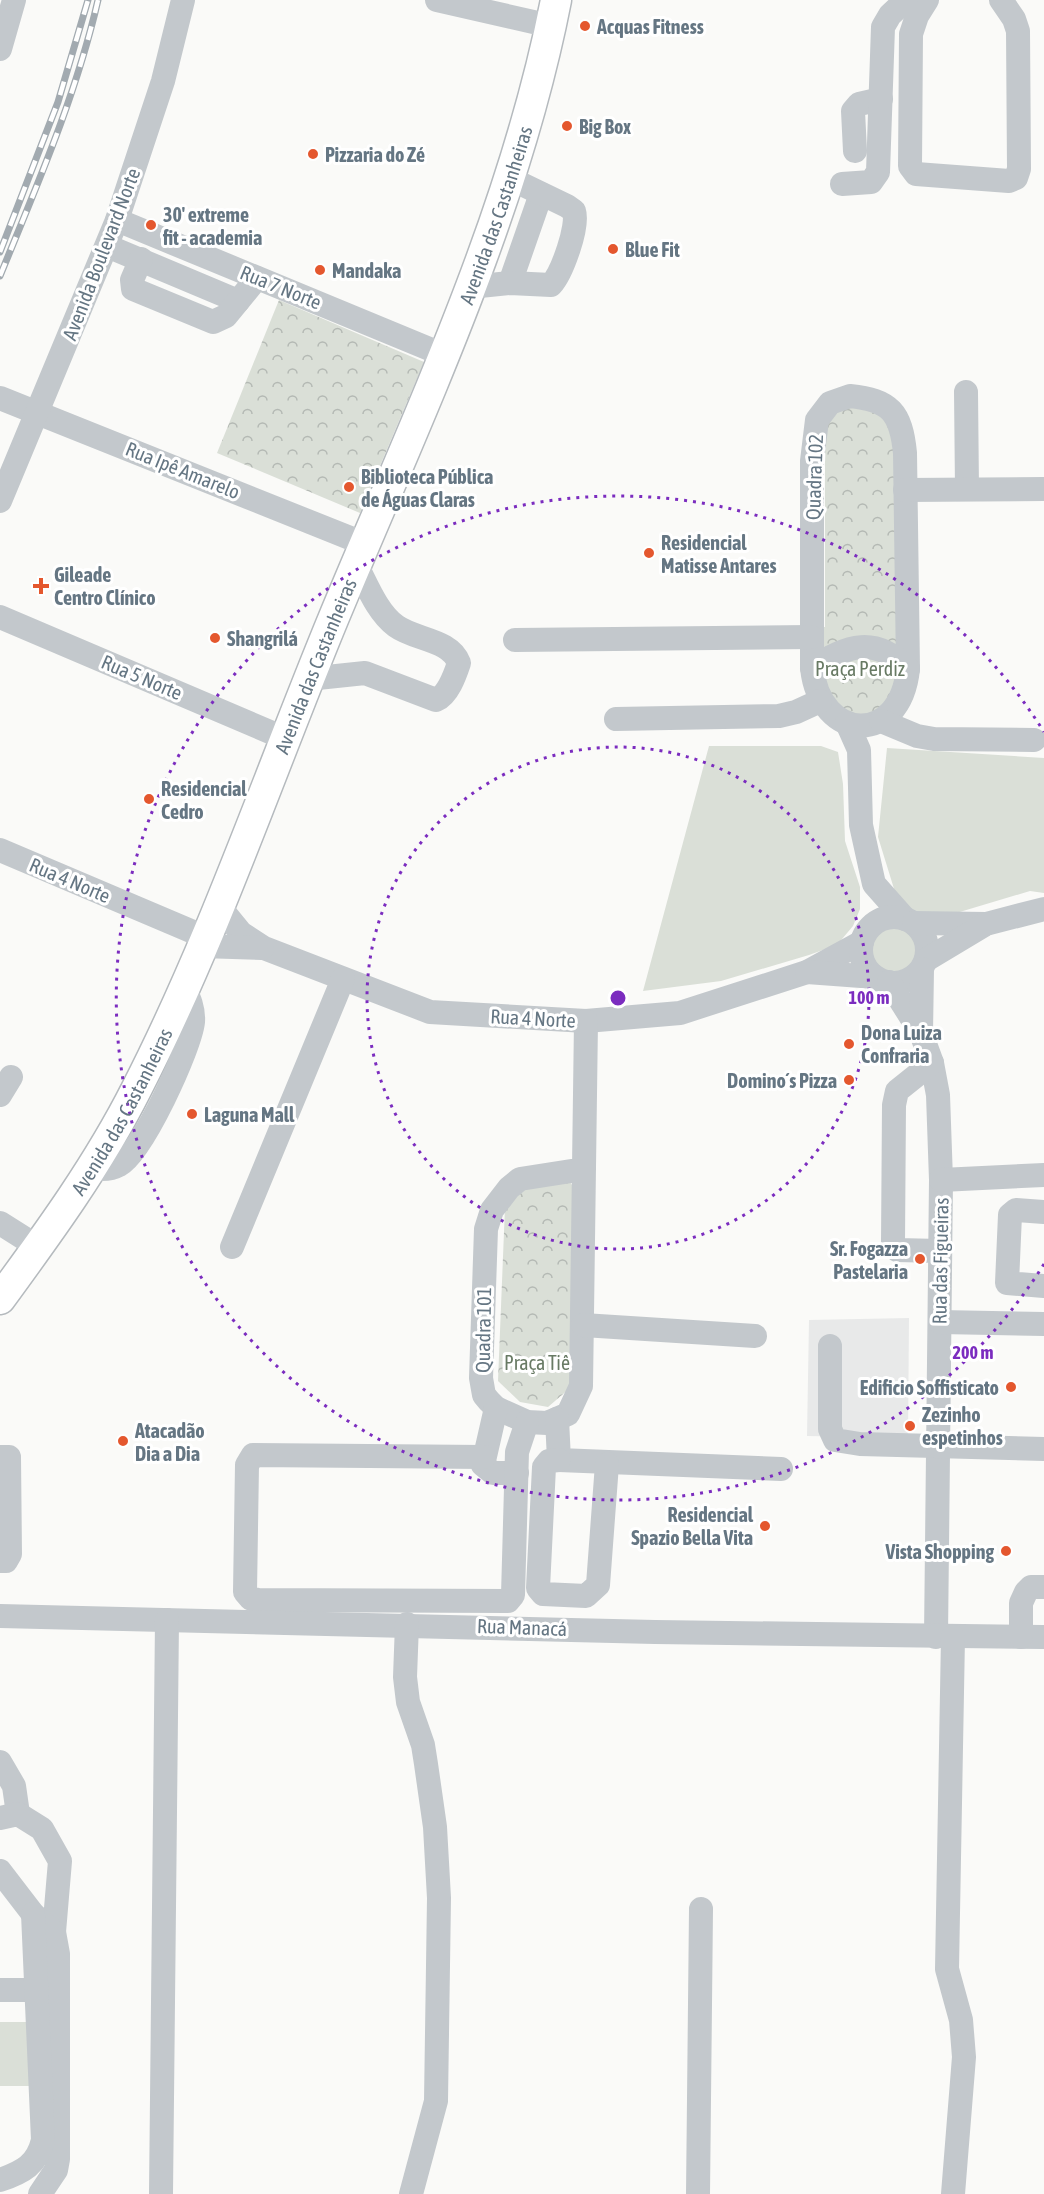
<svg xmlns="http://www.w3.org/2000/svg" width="1044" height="2194" font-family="'Asap Condensed',sans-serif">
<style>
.built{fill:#e8e9e9}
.grass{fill:#dadfd7}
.park{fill:url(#park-crowns)}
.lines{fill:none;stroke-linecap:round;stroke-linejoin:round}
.major-casing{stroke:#b5babe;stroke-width:33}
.minor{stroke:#c3c8cc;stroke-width:24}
.major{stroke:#fff;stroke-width:30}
.rail-casing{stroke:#a2aab0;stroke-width:7}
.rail{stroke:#fff;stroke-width:4.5;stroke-dasharray:14;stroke-linecap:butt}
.ring{fill:none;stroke:#7b2cbf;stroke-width:3;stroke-dasharray:3 6}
.poi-dot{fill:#e4572e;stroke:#fff;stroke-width:2}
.labels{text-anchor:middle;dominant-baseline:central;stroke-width:6;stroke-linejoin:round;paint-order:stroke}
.poi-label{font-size:20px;font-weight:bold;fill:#657683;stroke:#fff;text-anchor:start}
.street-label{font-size:20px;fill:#657683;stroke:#fff}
.park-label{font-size:20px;fill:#687a64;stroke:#fff}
.centre{fill:#7b2cbf;stroke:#fff;stroke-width:3}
.ring-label{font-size:18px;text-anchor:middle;font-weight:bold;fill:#7b2cbf;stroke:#fff;stroke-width:6;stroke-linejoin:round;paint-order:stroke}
</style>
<defs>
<pattern id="park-crowns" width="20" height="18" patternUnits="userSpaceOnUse" patternTransform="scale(1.5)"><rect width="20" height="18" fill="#dadfd7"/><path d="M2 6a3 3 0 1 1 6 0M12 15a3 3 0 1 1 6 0" fill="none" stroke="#b4b9b4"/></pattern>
</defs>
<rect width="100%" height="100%" fill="#fafaf8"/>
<polygon class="built" points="909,1318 908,1438 807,1436 809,1320"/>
<g class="grass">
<polygon points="709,746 821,746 838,752 843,784 845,841 860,887 860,909 853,926 837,945 809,955 721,981 643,991"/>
<polygon points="887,748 1044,758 1044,893 1030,891 943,917 912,911 895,892 878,837"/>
<circle cx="894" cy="950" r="32"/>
<polygon points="0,2022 34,2022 35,2086 0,2086"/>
</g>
<g class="park">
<polygon points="279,300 424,362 360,513 217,453"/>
<polygon points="850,396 899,421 907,626 892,714 833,716 812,627 825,627 825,462 812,461 817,420"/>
<polygon points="569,1180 579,1197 576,1383 548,1407 520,1402 498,1381 505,1207 526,1183"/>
</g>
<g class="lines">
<g class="major-casing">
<g id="major">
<path id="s1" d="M0 1299C49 1232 98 1165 136 1090 214 938 269 774 334 617 418 415 514 215 556 0"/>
</g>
</g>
<g class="minor">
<polyline points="437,0 551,26"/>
<polyline points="927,0 917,16 911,34 910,166 916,174 1009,181 1016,178 1019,169 1018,31 1014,19 1001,0"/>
<polyline points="0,49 14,0"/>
<polyline points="855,151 853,111 859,104 881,99"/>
<polyline points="842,184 871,182 878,172 883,27 890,15 906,0"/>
<polyline points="117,220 444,355"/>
<polyline points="107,246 238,301"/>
<polyline points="141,259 132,280 133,289 213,322 226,316 257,278"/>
<polyline points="510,283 541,194"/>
<path d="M470 287 510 283 551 285C562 273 579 226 574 211L567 206 509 178"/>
<polyline points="966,392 967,489"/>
<path d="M850 396C890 400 901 412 905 453L908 669C900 747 820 742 812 668V461L817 420 830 403Z"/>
<polyline points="0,398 365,544"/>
<polyline points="905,490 1044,489"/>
<polyline points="0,501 117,220 163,81 183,0"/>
<polyline points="0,617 284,738"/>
<polyline points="515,640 811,637"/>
<path d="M812 668C848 645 875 635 908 669"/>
<path d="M308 679 365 673 436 700C448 695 455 675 459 663 450 639 415 640 396 626 377 612 367 585 356 564"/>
<polyline points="616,719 779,716 796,712 820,701"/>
<polyline points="881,721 917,736 934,739 1034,740"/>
<polyline points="847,723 859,750 861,825 872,875 874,884 905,919"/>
<polyline points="0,850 205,937"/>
<polyline points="219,906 241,933 264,948 430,1012 586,1021 680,1013 807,972 862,942"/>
<circle cx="894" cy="950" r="33"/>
<polyline points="914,923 986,924"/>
<polyline points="201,946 262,948"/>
<polyline points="926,960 986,924 1044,909"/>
<polyline points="807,972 875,977"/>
<polyline points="889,982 921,1033 932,1063 938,1095 941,1180 936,1637"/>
<polyline points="921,1033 922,969"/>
<polyline points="932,1063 897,1091 894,1105 893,1242 897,1250 940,1251"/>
<polyline points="0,1095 11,1077"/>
<path d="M92 1168C102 1170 110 1170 119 1165 142 1153 190 1049 193 1022 194 1009 189 998 184 987"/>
<polyline points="584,1169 520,1179 509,1188 492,1210 486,1229 481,1378 484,1395 489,1401 496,1408 527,1422 547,1423 568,1414 581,1386 586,1021"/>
<polyline points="941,1180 1044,1175"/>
<polyline points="1044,1212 1016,1210 1010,1215 1007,1283 1044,1286"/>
<polyline points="0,1223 38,1247"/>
<polyline points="232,1247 343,979"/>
<polyline points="940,1322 1044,1324"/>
<polyline points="583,1325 755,1336"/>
<polyline points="830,1346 830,1429 835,1440 860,1444 1044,1449"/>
<polyline points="496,1408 483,1465 493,1473 517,1473"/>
<polyline points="557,1419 559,1460 781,1469"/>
<polyline points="0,1457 9,1457 10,1554 6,1561 0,1561"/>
<polyline points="484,1457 253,1455 247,1465 245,1592 251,1599 258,1600 508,1601 513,1595 517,1452 527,1422"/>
<polyline points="559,1460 549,1461 544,1467 538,1588 543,1594 586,1596 598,1585 607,1464"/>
<polyline points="0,1616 655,1632 1044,1637"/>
<polyline points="407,1624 405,1677 408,1702 423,1745 426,1764 435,1827 439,1898 436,2101 411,2194"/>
<polyline points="1021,1637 1021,1603 1026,1592 1031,1587 1044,1587"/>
<polyline points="0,1762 14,1786 18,1814"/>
<polyline points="0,1818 18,1814 42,1829 60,1861 54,1932"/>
<polyline points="0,1871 33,1914 54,1932 58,1954 58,2159 56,2170 40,2194"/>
<polyline points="0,1990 36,1990"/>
<path d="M0 2180C23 2172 37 2165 43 2140L33 1914"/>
<polyline points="161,2194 167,1620"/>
<polyline points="698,2194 701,1909"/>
<polyline points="953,2194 964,2057 961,2020 947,1969 953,1637"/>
</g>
<use href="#major" class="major"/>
<g class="rail-casing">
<g id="rail">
<polyline points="0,252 58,102 88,0"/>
<path d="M0 276C37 185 76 96 98 0"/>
</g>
</g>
<use href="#rail" class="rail"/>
</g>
<g class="ring">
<circle cx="618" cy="998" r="251"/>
<path d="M1044 1264A502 502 0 1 1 1044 732"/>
</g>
<g class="poi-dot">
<circle cx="585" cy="26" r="6"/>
<circle cx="567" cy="126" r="6"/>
<circle cx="313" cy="154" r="6"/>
<circle cx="151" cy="225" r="6"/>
<circle cx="613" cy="249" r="6"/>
<circle cx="320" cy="270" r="6"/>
<circle cx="349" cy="487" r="6"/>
<circle cx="649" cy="553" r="6"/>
<path d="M38 577h6v6h6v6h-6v6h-6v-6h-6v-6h6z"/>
<circle cx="215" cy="638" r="6"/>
<circle cx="149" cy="799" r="6"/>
<circle cx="849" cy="1044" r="6"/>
<circle cx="849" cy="1080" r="6"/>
<circle cx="192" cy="1114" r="6"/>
<circle cx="920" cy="1259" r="6"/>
<circle cx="1011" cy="1387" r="6"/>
<circle cx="910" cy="1426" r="6"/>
<circle cx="123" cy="1441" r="6"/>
<circle cx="765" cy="1526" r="6"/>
<circle cx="1006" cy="1551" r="6"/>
</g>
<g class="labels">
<g class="poi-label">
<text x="597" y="26">Acquas Fitness</text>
<text x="579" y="126">Big Box</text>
<text x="325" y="154">Pizzaria do Zé</text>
<text x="163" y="214">30' extreme<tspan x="163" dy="23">fit - academia</tspan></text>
<text x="625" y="249">Blue Fit</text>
<text x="332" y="270">Mandaka</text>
<text x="361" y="476">Biblioteca Pública<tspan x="361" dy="23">de Águas Claras</tspan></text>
<text x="661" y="542">Residencial<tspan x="661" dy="23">Matisse Antares</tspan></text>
<text x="54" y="574">Gileade<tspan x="54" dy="23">Centro Clínico</tspan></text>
<text x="227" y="638">Shangrilá</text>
<text x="161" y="788">Residencial<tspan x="161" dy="23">Cedro</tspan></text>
<text x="861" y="1032">Dona Luiza<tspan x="861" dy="23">Confraria</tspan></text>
<text x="837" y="1080" text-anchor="end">Domino´s Pizza</text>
<text x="204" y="1114">Laguna Mall</text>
<text x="908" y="1248" text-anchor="end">Sr. Fogazza<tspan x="908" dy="23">Pastelaria</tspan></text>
<text x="999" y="1387" text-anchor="end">Edificio Soffisticato</text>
<text x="922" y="1414">Zezinho<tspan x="922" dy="23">espetinhos</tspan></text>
<text x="135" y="1430">Atacadão<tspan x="135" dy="23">Dia a Dia</tspan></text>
<text x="753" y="1514" text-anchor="end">Residencial<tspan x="753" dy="23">Spazio Bella Vita</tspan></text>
<text x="994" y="1551" text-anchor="end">Vista Shopping</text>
</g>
<g class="street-label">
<text stroke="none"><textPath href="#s1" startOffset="1196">Avenida das Castanheiras</textPath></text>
<text transform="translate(101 254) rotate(-69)">Avenida Boulevard Norte</text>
<text transform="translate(281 287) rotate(22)">Rua 7 Norte</text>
<text transform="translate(183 470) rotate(22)">Rua Ipê Amarelo</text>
<text transform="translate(814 477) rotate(-88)">Quadra 102</text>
<text stroke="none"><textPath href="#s1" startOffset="710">Avenida das Castanheiras</textPath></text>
<text transform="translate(142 677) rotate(23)">Rua 5 Norte</text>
<text transform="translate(70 880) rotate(23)">Rua 4 Norte</text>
<text transform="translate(533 1018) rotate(3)">Rua 4 Norte</text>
<text stroke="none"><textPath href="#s1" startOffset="224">Avenida das Castanheiras</textPath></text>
<text transform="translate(940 1261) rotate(-89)">Rua das Figueiras</text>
<text transform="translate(483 1330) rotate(-89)">Quadra 101</text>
<text transform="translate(522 1627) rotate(2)">Rua Manacá</text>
</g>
<g class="park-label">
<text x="860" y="668">Praça Perdiz</text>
<text x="537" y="1362">Praça Tiê</text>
</g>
</g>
<circle cx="618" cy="998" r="9" class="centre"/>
<g class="ring-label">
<text x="869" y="1004">100 m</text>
<text x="973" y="1359">200 m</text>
</g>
</svg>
